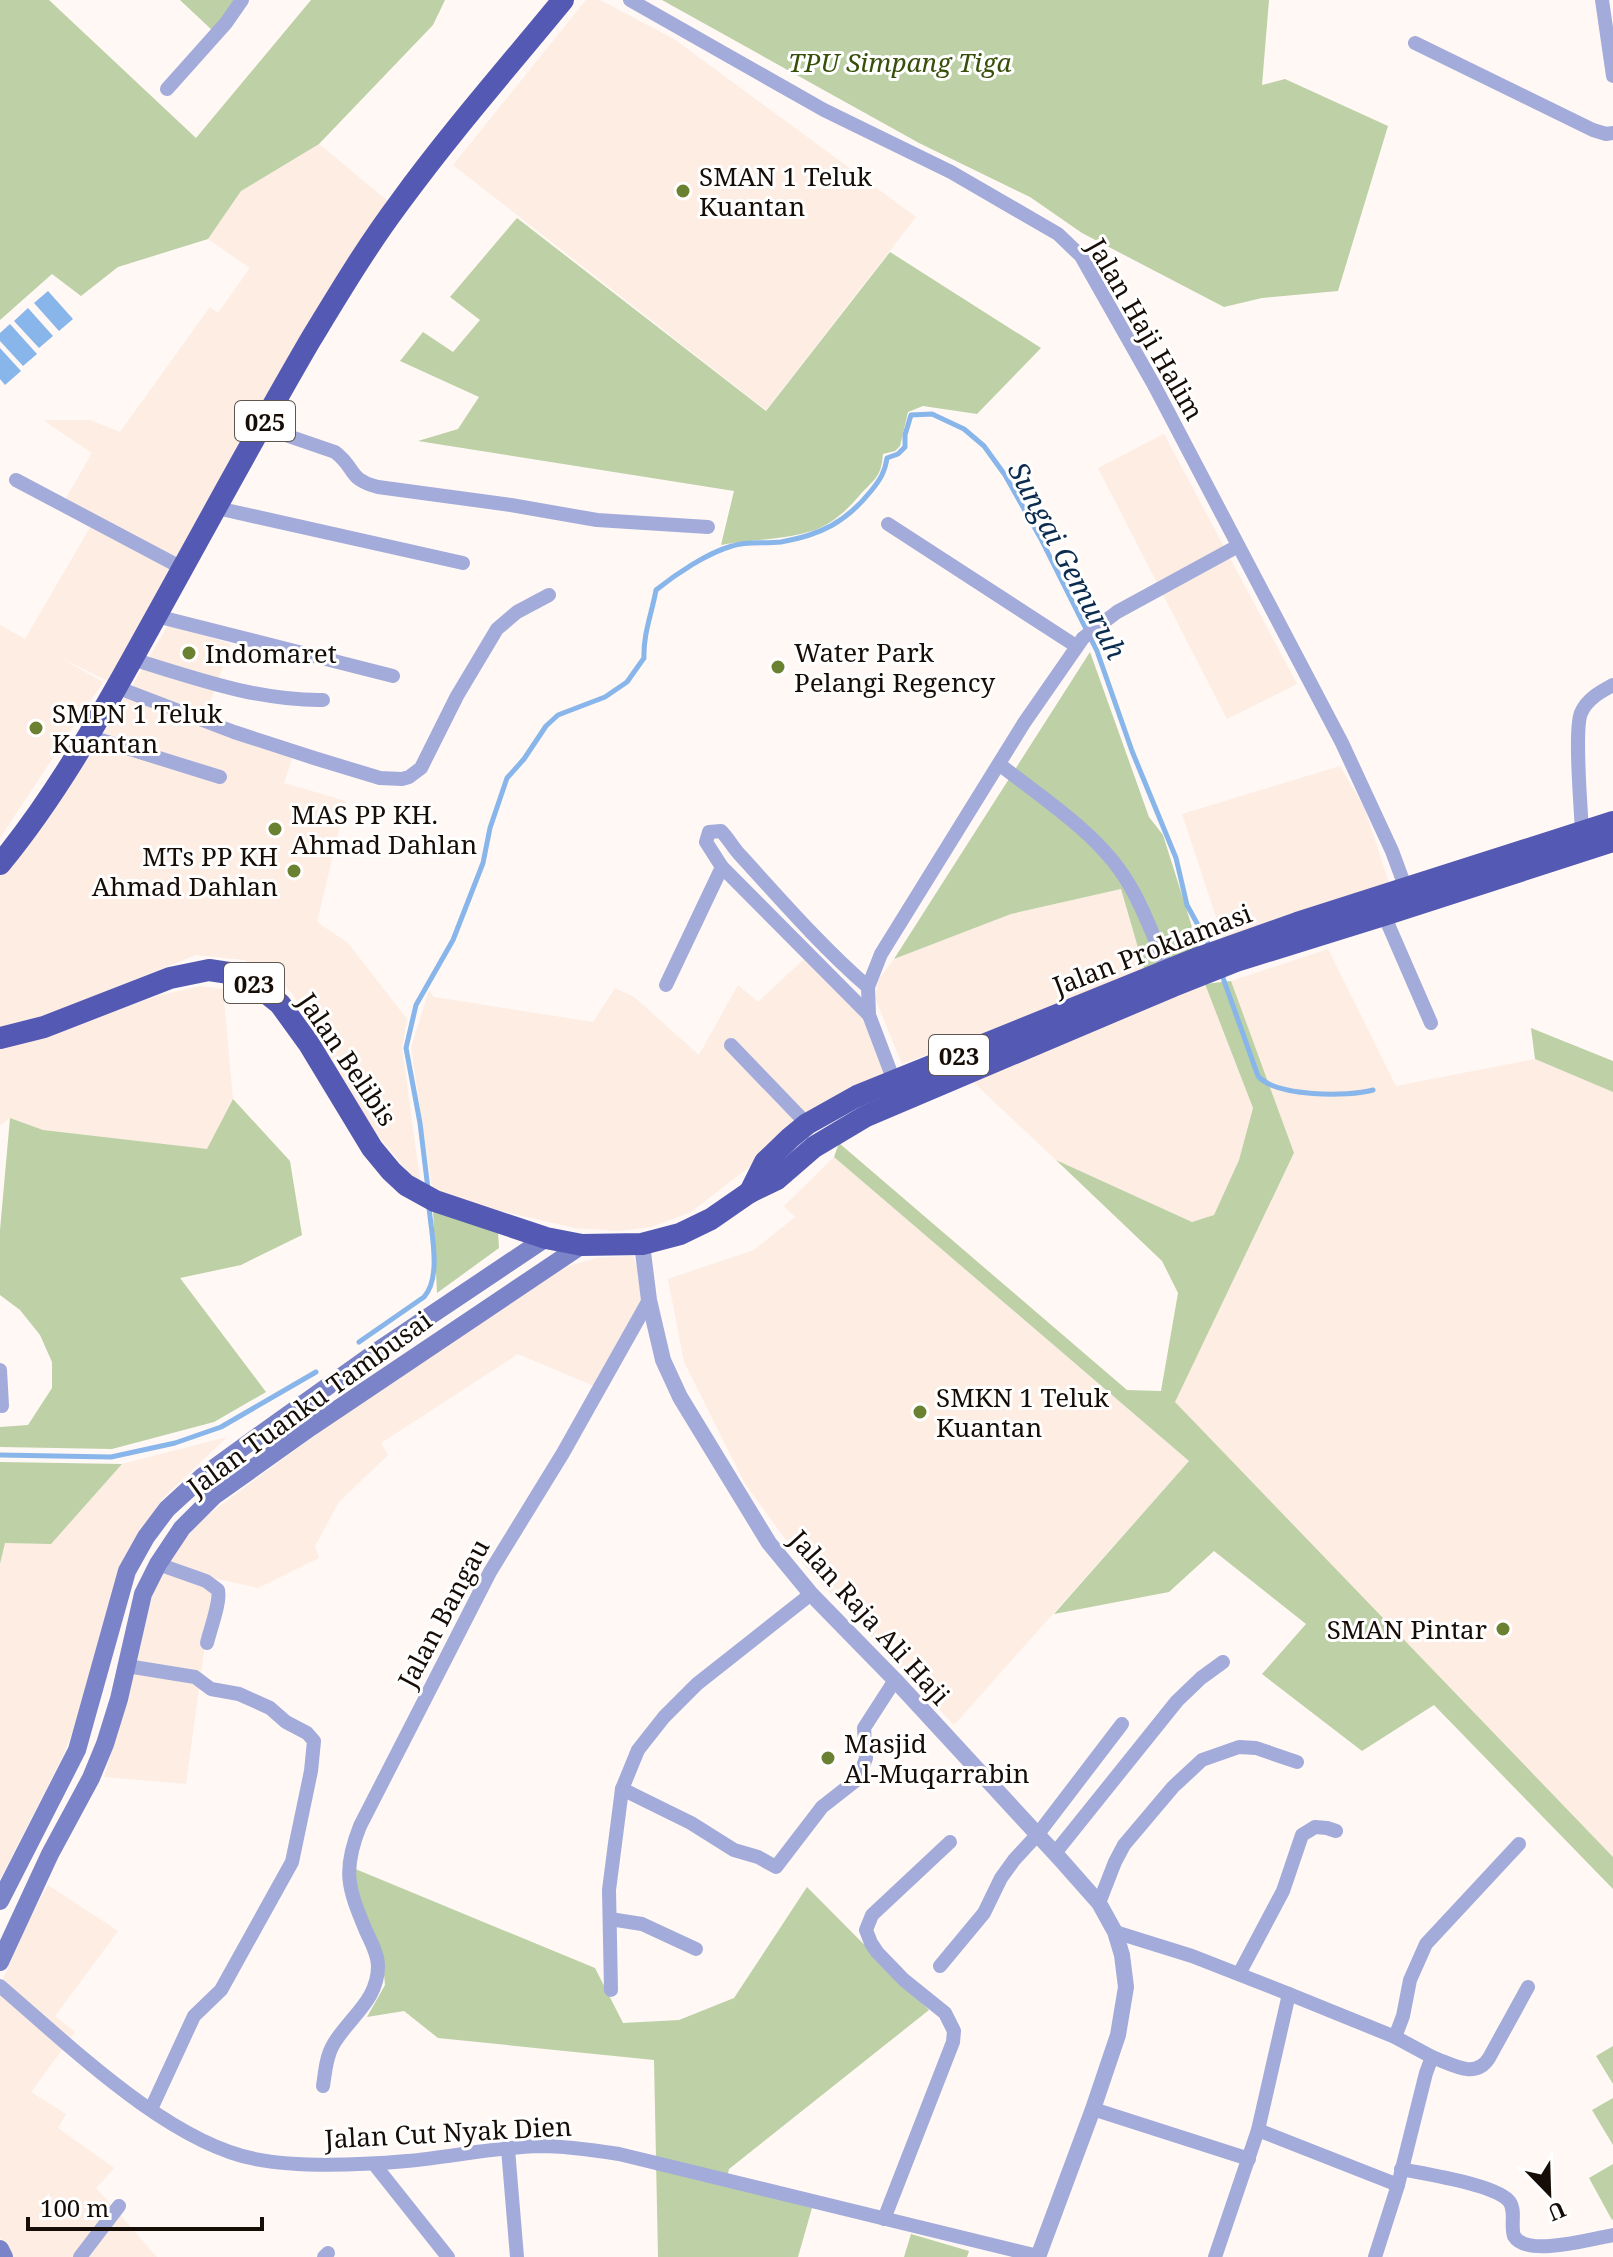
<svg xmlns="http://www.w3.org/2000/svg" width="1613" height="2257" font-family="'Noto Serif',serif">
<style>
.built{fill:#fdede3}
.green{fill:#bdd0a6}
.water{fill:#88b5ea}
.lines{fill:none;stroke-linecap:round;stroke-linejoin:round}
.stream{stroke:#88b5ea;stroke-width:5}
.minor{stroke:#a3abda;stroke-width:14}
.tertiary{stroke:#a3abda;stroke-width:16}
.secondary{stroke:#7b84c8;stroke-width:18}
.trunk{stroke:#545ab4;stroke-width:22}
.poi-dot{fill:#6b8132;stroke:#fff;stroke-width:3}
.labels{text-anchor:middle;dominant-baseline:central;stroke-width:6;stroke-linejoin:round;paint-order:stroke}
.shield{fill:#fff;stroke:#5d5651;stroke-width:2}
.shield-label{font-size:24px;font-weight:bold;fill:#170d07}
.park-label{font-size:26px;font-style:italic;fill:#384f09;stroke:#fff}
.poi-label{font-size:26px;fill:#170d07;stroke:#fff;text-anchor:start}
.street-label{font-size:26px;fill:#170d07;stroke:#fff}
.water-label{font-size:28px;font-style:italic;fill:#0b2c4e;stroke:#fff}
</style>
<rect width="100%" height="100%" fill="#fff8f4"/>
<g class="built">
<polygon points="586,0 600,0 674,39 916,217 766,410 453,165"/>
<polygon points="319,144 389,202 110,682 59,657 103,682 0,838 0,625 25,639 95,519 65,500 92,453 43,420 90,420 120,432 210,307 218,313 250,268 208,239 241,191"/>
<polygon points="1164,434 1297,684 1227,719 1098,468"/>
<polygon points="169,624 231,644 203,722 294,753 284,783 346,801 317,922 348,943 407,1019 402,1048 421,1187 368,1124 292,993 271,974 244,960 196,955 24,1024 0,1027 0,877 26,845 95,748"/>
<polygon points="1340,766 1364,807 1390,886 1223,938 1182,814"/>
<polygon points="1121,889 1145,972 902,1064 875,998 878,980 894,959 1011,914"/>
<polygon points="1328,949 1396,1086 1535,1059 1613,1092 1613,1857 1174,1402 1294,1154 1231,981"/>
<polygon points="804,959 862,1017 884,1072 815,1110 753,1164 691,1212 651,1227 619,1231 575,1228 475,1205 432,1188 411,1048 429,990 434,997 593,1022 615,988 634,997 699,1055 738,985 758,1002"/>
<polygon points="1205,984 1253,1108 1239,1160 1214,1215 1192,1222 1056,1160 972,1081"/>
<polygon points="200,986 223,989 233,1099 208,1150 43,1130 10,1118 0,1125 0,1045 23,1041 158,996"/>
<polygon points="834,1157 1189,1461 954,1725 806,1567 745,1484 684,1362 668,1279 754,1250 795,1217 784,1206"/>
<polygon points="633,1256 642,1284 641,1300 596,1387 518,1354 381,1443 388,1455 339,1502 315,1546 319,1558 258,1588 214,1578 186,1784 104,1777 129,1694 154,1589 169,1559 201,1520 342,1415 551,1271 597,1258"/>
<polygon points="227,1437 163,1498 124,1557 79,1716 61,1760 0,1879 0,1564 5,1543 51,1544 122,1464"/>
<polygon points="48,1885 118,1931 55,2016 75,2032 31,2092 66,2114 58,2128 114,2168 96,2188 157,2257 10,2257 0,2237 0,1986 26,1926"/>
</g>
<g class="green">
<polygon points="0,0 49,0 196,138 311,0 445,0 433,25 319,144 241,191 208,239 118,267 81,296 52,274 0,320"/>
<polygon points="180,0 235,0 213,31"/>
<polygon points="662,0 1269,0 1262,85 1285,79 1388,126 1338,291 1262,298 1224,307 1082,233 1030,197 919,143"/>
<path d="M517 218 766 411 890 252 1041 348 977 414 923 406 908 412 900 446 895 451 883 454C881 478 875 478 859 496 849 508 835 521 820 528 791 540 752 539 721 545L734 491 418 441 458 429 479 397 400 361 423 332 453 352 480 320 450 297Z"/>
<polygon points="1090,652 1149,817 1163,835 1199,949 1145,972 1121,889 1011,914 894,959"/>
<polygon points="1231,981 1294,1153 1175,1402 1613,1857 1613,1889 1434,1705 1362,1751 1262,1674 1306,1624 1214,1551 1169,1592 1054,1614 1189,1461 834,1157 839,1143 1127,1390 1161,1391 1178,1293 1162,1261 1056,1160 1192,1222 1214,1215 1239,1160 1253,1108 1205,984"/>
<polygon points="1531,1028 1613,1061 1613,1092 1535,1059"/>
<polygon points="233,1099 290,1161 302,1235 241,1265 180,1278 266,1392 214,1422 112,1449 0,1447 0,1427 28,1425 52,1388 52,1362 40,1335 20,1310 0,1295 0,1230 10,1118 43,1130 207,1149"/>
<polygon points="433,1210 498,1232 499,1248 437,1293"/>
<polygon points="0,1462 122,1464 51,1544 5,1543 0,1564"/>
<polygon points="353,1868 595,1968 623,2023 679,2020 734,1998 807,1887 929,2010 729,2169 725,2185 812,2208 798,2257 658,2257 654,2060 438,2038 404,2011 367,2017 385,1985 383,1963 354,1892"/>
<polygon points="1613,2046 1613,2084 1596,2056"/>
<polygon points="1613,2098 1613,2145 1592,2110"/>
<polygon points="1613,2164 1613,2219 1612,2220 1589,2178"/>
<polygon points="911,2234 969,2251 967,2257 904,2257"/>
</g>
<g class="water">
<polygon points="48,291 73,319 59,331 34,303"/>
<polygon points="28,308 53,336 39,348 14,321"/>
<polygon points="10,324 37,354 23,366 0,341 0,333"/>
<polygon points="0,348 21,371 5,385 0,379"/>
</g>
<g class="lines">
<g class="stream">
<path d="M1222 975 1258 1076C1276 1097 1348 1097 1373 1090"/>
<path d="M428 1189 420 1123 406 1048 416 1005 453 940 483 863 490 828 507 778 524 759 546 726 558 715 605 697 627 682 644 658C643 634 652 613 656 590 676 574 707 553 732 546 747 541 765 544 781 542 821 535 846 522 871 491 880 480 885 472 887 458L898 454 905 447V435L911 415 932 414 964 429 984 446 1005 475 1041 539 1097 651 1132 751 1176 858 1187 905 1210 947"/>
<path d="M359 1342 424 1297C442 1277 431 1232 429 1207"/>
<polyline points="0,1455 111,1457 175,1443 221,1427 316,1372"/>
</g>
<g class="minor">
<polyline points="630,0 824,110 951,172 1058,234 1081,256 1154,385 1342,743 1392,851 1406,889"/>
<polyline points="1602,0 1613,76"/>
<polyline points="1415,43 1593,130 1606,134 1613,133"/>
<polyline points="167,89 226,23 242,0"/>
<path d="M262 427 335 452C357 469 347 479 378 487L511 505 597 520 708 527"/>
<polyline points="16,480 184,569"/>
<polyline points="217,508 463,563"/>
<polyline points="888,524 1076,646"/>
<polyline points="156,616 393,676"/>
<path d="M132 659C195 678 257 701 323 700"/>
<polyline points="116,687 234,732 314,758 380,778 402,779 409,777 421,768 457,696 497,629 517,612 549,595"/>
<polyline points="88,736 220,777"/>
<path d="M999 764C1041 797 1099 834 1127 881 1144 908 1155 941 1168 971"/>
<path d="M1582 832C1581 809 1574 730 1581 713 1587 699 1600 692 1613 685"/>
<polyline points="1384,915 1431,1023"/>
<polyline points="666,985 722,867"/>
<path d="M868 987C822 947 782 901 741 856 733 848 729 839 721 831L709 832 706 842 722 867 869 1015"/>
<polyline points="731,1045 807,1124"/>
<polyline points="894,1081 869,1015 868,987 881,954 1024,723 1083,638 1117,612 1238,546"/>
<polyline points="0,1370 2,1406"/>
<path d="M158 1564 206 1581 218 1590C221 1601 210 1630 207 1643"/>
<polyline points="127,1666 195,1677 211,1689 239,1694 270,1708 286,1722 307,1733 314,1741 311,1771 292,1862 221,1990 194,2016 151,2109"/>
<polyline points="622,1789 691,1823 734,1850 758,1857 776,1867 822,1807 859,1778 866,1758 864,1728 895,1680"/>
<polyline points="1055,1853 1177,1701 1201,1678 1223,1662"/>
<polyline points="1099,1903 1115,1862 1124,1845 1173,1787 1202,1760 1239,1747 1256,1748 1297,1762"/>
<polyline points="610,1919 642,1924 696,1949"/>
<polyline points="1115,1932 1192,1956 1289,1994 1395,2037 1432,2057 1426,2073 1398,2185 1375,2257"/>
<polyline points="940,1966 984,1913 1001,1878 1014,1860 1038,1834 1122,1724"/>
<polyline points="1239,1974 1283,1891 1302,1835 1315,1827 1327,1828 1336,1831"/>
<path d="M0 1986C67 2043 167 2142 255 2159 301 2168 360 2165 407 2161 451 2157 496 2147 540 2146 567 2146 593 2150 619 2154L1038 2256"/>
<polyline points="611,1990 609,1890 622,1789 638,1750 664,1717 697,1684 811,1594"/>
<polyline points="1395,2037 1403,2016 1410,1980 1426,1944 1519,1844"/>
<path d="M1432 2057C1452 2064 1475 2080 1489 2058L1528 1987"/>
<path d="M323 2086C325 2073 326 2057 333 2045 349 2017 378 2001 378 1966 378 1954 371 1942 366 1931 348 1888 342 1871 360 1826L490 1572 563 1453 649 1300"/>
<polyline points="1093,2109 1249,2159"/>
<polyline points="1258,2130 1398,2185"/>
<polyline points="508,2149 517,2257"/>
<polyline points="374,2164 448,2257"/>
<path d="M1401 2169C1425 2174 1492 2184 1508 2200 1517 2209 1510 2224 1514 2236 1526 2257 1587 2240 1613 2235"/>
<polyline points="884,2219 953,2042 954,2031 945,2013 904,1980 877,1952 871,1943 866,1930 872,1915 950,1842"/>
<polyline points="80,2257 119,2206"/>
<polyline points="324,2257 328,2253"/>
<polyline points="1215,2257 1258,2130 1289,1994"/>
</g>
<polyline class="tertiary" points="642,1244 649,1300 663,1360 680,1397 769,1543 811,1594 895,1680 1061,1860 1099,1903 1115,1932 1122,1955 1126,1987 1118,2035 1093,2109 1038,2257"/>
<g class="secondary">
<polyline points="0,1901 77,1750 127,1571 146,1537 167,1509 203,1476 275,1424 373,1354 546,1238"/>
<polyline points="0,1962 50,1854 91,1778 105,1744 119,1699 143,1594 158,1564 182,1528 214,1496 311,1427 582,1245"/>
<polyline points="0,2249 4,2257"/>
</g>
<g class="trunk">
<path d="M0 864C55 797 98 721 140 645 197 543 252 440 311 339 339 293 367 246 400 202 451 132 508 67 563 0"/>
<polyline points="0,1038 44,1027 170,978 209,970 229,973 254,983 280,1004 309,1044 372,1148 391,1171 406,1185 435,1201 546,1238 582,1245 642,1244 680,1234 711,1219 750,1192 777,1179 814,1147 866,1116 1173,986 1236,961 1384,915 1613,841"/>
<polyline points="750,1192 765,1162 790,1138 807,1124 857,1096 1198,958 1297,923 1613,822"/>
</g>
</g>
<g class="poi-dot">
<circle cx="683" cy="191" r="8"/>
<circle cx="189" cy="653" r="8"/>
<circle cx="778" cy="667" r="8"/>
<circle cx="36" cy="728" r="8"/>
<circle cx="275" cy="829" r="8"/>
<circle cx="294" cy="871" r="8"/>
<circle cx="920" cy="1412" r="8"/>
<circle cx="1503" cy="1629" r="8"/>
<circle cx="828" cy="1758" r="8"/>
</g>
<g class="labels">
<g class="shield">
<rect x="235" y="401" width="60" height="40" rx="6"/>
<rect x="224" y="963" width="60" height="40" rx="6"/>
<rect x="929" y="1035" width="60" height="40" rx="6"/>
</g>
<g class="shield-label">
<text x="265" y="421">025</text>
<text x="254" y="983">023</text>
<text x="959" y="1055">023</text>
</g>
<g class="park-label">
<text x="900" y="62">TPU Simpang Tiga</text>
</g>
<g class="poi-label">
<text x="699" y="176">SMAN 1 Teluk<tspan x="699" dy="30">Kuantan</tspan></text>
<text x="794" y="652">Water Park<tspan x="794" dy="30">Pelangi Regency</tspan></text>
<text x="205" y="653">Indomaret</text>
<text x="52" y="713">SMPN 1 Teluk<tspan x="52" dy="30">Kuantan</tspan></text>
<text x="291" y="814">MAS PP KH.<tspan x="291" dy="30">Ahmad Dahlan</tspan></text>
<text x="278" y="856" text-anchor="end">MTs PP KH<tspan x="278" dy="30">Ahmad Dahlan</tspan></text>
<text x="936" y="1397">SMKN 1 Teluk<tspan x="936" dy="30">Kuantan</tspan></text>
<text x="1487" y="1629" text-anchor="end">SMAN Pintar</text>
<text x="844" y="1743">Masjid<tspan x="844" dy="30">Al-Muqarrabin</tspan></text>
</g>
<g class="street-label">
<text transform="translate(1146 329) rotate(60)">Jalan Haji Halim</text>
<text transform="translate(1152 949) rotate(-21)">Jalan Proklamasi</text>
<text transform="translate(348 1059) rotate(56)">Jalan Belibis</text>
<text transform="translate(309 1403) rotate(-36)">Jalan Tuanku Tambusai</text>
<text transform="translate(443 1613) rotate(-62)">Jalan Bangau</text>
<text transform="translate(870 1617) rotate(48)">Jalan Raja Ali Haji</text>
<text transform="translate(448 2132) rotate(-3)">Jalan Cut Nyak Dien</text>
</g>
<g class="water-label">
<text transform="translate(1068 560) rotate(62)">Sungai Gemuruh</text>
</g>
</g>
<g transform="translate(1549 2193) rotate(157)" stroke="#ffffff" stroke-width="6" paint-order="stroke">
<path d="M0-6L14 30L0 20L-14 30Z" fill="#170d07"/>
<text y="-12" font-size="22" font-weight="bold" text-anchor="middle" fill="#170d07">U</text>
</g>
<path d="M28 2217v12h234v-12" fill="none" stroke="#170d07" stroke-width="4"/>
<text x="40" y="2217" font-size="24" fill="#170d07" stroke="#ffffff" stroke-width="6" paint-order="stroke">100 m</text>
</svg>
